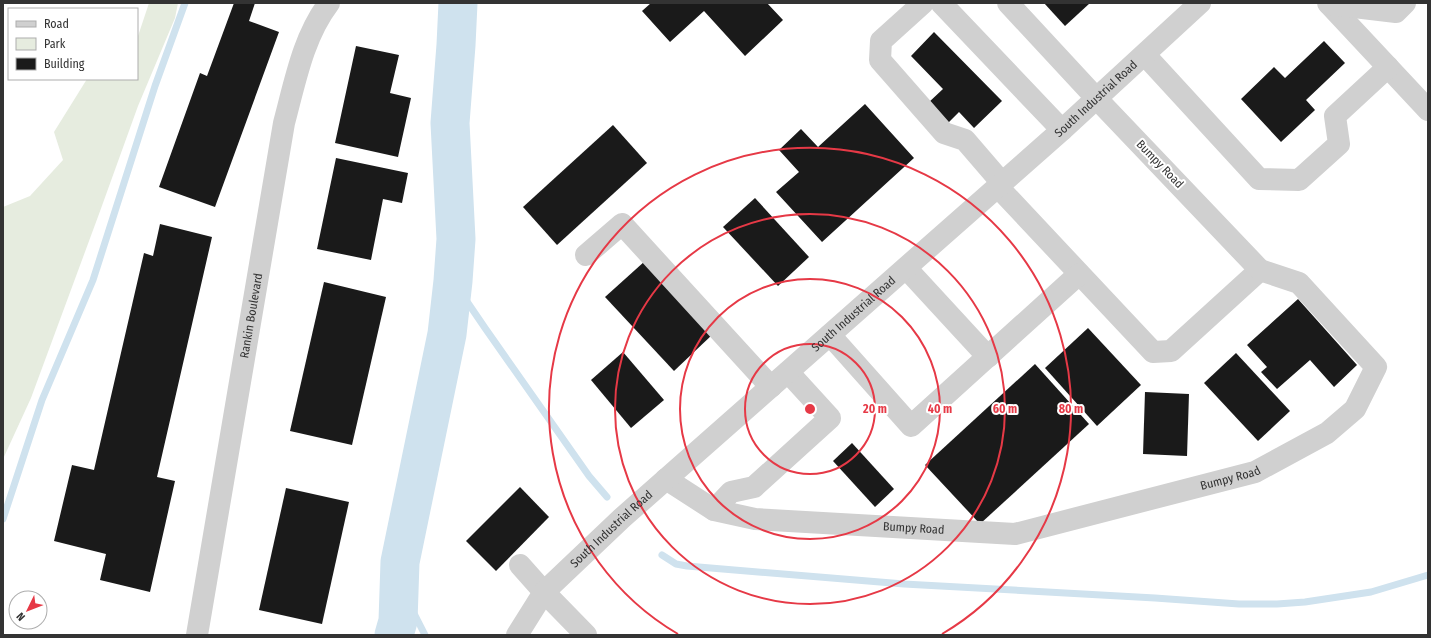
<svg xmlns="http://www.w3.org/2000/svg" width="1431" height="638" font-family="'Fira Sans Condensed',sans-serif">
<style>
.green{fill:#e6ecdf}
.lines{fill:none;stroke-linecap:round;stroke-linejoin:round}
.stream{stroke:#cfe2ee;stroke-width:7}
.river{stroke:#cfe2ee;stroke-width:39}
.building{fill:#1a1a1a}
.minor{stroke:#d0d0d0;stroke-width:22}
.ring{fill:none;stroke:#e63946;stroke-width:2}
.labels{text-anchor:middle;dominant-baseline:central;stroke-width:4;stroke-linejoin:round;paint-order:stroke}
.street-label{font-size:12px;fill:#333;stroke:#fff}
.centre{fill:#e63946;stroke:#fff;stroke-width:2}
.ring-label{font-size:12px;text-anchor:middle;font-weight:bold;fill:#e63946;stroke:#fff;stroke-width:4;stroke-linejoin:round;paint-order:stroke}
</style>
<rect width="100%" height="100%" fill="#fff"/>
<polygon class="green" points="149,3 178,3 175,18 138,106 99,214 31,398 3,459 3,207 30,196 63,160 54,132 87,79 137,79 137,39"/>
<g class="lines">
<g class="stream">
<polyline points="453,281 485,328 589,476 607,497"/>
<polyline points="3,519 42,400 93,280 155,86 185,3"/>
<polyline points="662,555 676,564 687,566 904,584 1155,598 1239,604 1277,604 1305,602 1371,592 1428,575"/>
<polyline points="400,586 425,635"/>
</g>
<polyline class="river" points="394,635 398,621 400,562 447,334 453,281 456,239 450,123 456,45 458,3"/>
</g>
<g class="building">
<polygon points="234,3 255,3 249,21 279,32 215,207 159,187 200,73 207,76"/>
<polygon points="651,3 767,3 783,20 745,56 704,11 670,42 642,11"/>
<polygon points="1044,3 1090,3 1065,26"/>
<polygon points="934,32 1002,101 974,128 959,112 948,123 928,103 943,89 911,56"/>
<polygon points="1324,41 1345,63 1306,100 1315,110 1281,142 1241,99 1274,67 1285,78"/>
<polygon points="356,46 399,55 390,93 411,98 398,157 335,143"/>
<polygon points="865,104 914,158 822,242 776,192 799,172 779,150 801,129 818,147"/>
<polygon points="613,125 647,163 557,245 523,207"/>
<polygon points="336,158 408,173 402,203 383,199 371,260 317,249"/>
<polygon points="755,198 809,257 778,286 723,227"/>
<polygon points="160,224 212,237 157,477 175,481 150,592 100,580 106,554 54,541 72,465 94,470 144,253 153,256"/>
<polygon points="645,261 713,334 674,371 605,297"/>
<polygon points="324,282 386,297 352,445 290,431"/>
<polygon points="1298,299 1357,365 1334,387 1310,360 1277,389 1261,372 1267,367 1247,345"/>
<polygon points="1088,328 1141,385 1097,426 1045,368"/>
<polygon points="623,352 664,400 631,428 591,380"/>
<polygon points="1236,353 1290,411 1258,441 1204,383"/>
<polygon points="1035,364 1089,424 980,524 925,465"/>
<polygon points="1145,392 1189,394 1187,456 1143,454"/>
<polygon points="852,443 894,489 875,507 833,461"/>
<polygon points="520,487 549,517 496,571 466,541"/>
<polygon points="286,488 349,502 322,624 259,610"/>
</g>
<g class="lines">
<g class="minor">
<polyline points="923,3 881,41 880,60 944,133 965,140 1002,183"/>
<polyline points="941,3 1062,130"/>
<polyline points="1328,3 1428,110"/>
<polyline points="1329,4 1396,12 1405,3"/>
<polyline points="1145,55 1259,179 1299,180 1339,144 1335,116 1388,67"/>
<polyline points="998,187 1153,352 1171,351 1260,270"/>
<polyline points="586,255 622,224 771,387"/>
<polyline points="906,268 988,357"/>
<polyline points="830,335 911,426 1079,274"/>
<path id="s1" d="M666 479 714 510 755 519 1015 534 1255 472 1327 433 1355 409 1376 367 1299 283 1260 270 1097 99 1008 3"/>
<polyline points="714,510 731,492 754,487 830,418 788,372"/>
<polyline points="520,565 544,592 586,635"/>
<path id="s2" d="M197 635 284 123C295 82 303 37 329 3"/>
<path id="s3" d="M517 635 544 592 622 518 1062 130 1200 3"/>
</g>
</g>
<g class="ring">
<circle cx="810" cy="409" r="65"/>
<circle cx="810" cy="409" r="130"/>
<circle cx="810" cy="409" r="195"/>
<path d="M678 634A261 261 0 1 1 942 634"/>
</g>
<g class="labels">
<g class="street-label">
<text stroke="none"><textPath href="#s3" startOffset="791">South Industrial Road</textPath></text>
<text transform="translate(1160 164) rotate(46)">Bumpy Road</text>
<text stroke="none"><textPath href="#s3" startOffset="467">South Industrial Road</textPath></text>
<text stroke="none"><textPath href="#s2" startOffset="324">Rankin Boulevard</textPath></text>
<text stroke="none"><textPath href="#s1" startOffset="582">Bumpy Road</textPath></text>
<text stroke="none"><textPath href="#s1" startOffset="258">Bumpy Road</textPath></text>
<text stroke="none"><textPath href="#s3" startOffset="143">South Industrial Road</textPath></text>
</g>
</g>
<circle cx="810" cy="409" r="6" class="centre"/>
<g class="ring-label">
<text x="875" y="413">20 m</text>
<text x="940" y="413">40 m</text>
<text x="1005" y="413">60 m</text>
<text x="1071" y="413">80 m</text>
</g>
<rect width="1431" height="638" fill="none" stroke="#333333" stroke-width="8"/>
<rect x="8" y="8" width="130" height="72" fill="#ffffff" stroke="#adadad"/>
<rect x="16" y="21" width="20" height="6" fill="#d0d0d0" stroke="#adadad"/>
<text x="44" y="28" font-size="12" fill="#333333">Road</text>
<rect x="16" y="38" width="20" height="12" fill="#e6ecdf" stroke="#adadad"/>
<text x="44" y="48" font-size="12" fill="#333333">Park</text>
<rect x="16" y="58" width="20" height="12" fill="#1a1a1a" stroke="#adadad"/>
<text x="44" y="68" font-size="12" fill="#333333">Building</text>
<g transform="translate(28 610) rotate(227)"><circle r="19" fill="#ffffff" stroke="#adadad"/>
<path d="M0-3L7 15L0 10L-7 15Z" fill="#e63946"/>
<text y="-6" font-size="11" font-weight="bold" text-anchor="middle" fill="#333333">N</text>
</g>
</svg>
